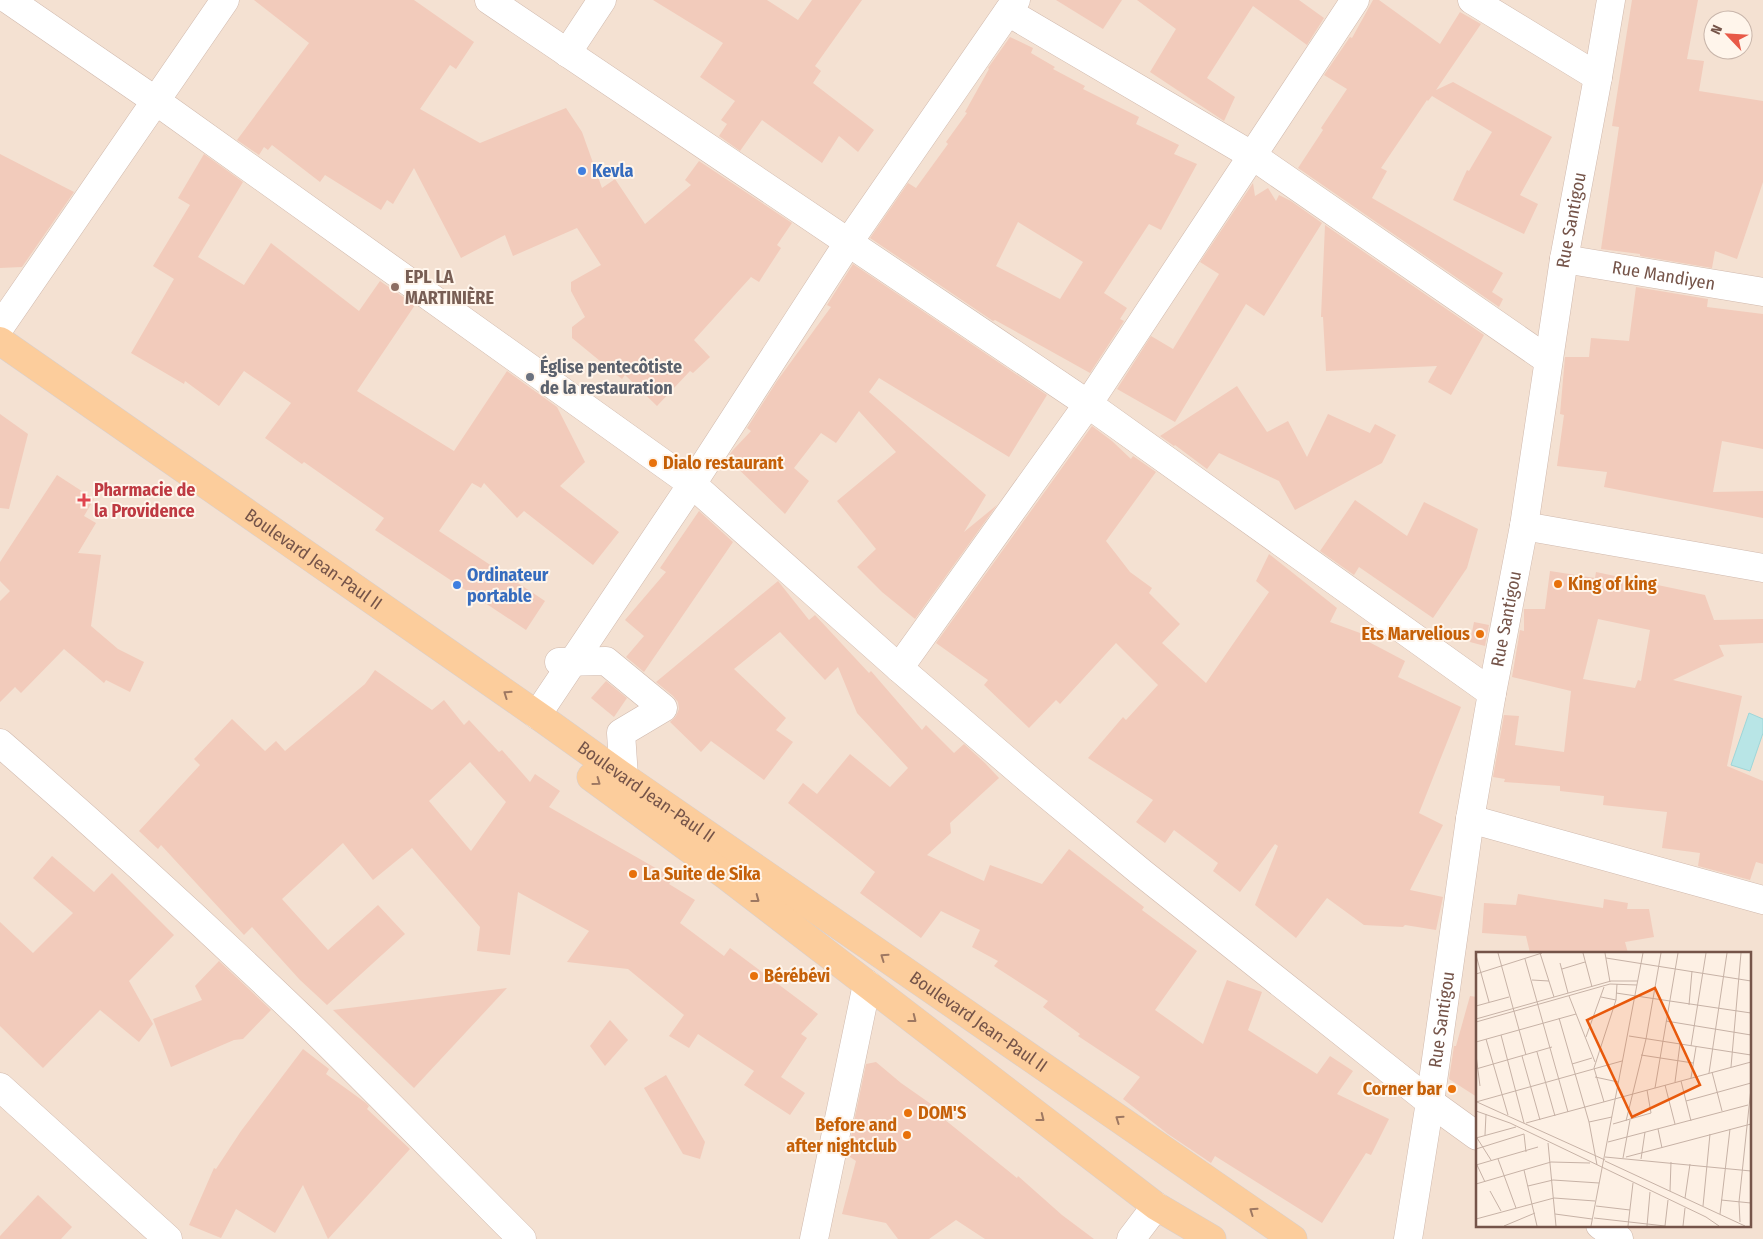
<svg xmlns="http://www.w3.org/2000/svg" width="1763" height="1239" font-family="'Fira Sans Condensed',sans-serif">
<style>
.residential{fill:#f4e1d2;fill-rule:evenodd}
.water{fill:#b8e5e6;stroke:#9ed6d8}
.building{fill:#f2cbbb;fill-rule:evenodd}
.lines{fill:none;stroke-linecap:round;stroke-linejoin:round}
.minor-casing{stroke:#d0b9ad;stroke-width:29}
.major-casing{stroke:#d8cfcc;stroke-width:29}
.minor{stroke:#fff;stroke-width:28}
.major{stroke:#fccd9c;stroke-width:28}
.oneway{stroke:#9e7862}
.shop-dot{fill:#3f7fe0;stroke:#fff5eb;stroke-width:2}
.education-dot{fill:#8d6e63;stroke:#fff5eb;stroke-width:2}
.worship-dot{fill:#6b7280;stroke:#fff5eb;stroke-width:2}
.food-dot{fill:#e8710a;stroke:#fff5eb;stroke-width:2}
.health-dot{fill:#e0444e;stroke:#fff5eb;stroke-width:2}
.labels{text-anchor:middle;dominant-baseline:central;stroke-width:4;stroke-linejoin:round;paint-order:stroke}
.shop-label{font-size:18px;font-weight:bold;fill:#366cbe;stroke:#fff5eb;text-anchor:start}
.street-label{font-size:18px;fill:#755449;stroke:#fff5eb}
.education-label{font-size:18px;font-weight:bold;fill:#785e54;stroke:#fff5eb;text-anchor:start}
.worship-label{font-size:18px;font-weight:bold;fill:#5b616d;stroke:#fff5eb;text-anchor:start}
.food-label{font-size:18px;font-weight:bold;fill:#c56008;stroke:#fff5eb;text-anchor:start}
.health-label{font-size:18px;font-weight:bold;fill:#be3a42;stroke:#fff5eb;text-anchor:start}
.inset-road{fill:none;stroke:#c7b2a6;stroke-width:1}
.view{fill:#e8590c;fill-opacity:0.15;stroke:#e8590c;stroke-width:2.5}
.inset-edge{fill:none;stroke:#755449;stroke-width:2.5}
</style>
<rect width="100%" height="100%" fill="#fdf0e4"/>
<path class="residential" d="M0 0H1763V1239H0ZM1713 20H1743V50H1713ZM1477 953H1749V1225H1477Z"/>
<polygon class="water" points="1749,713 1763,719 1763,733 1750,771 1731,765"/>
<g class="building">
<polygon points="254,0 414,0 474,42 456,69 450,65 420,109 480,143 566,108 582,132 602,188 615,179 645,224 691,185 685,180 699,161 792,223 777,245 781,248 759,282 751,277 694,340 710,357 693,373 690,371 657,406 625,375 622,379 572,338 572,327 585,317 571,291 571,282 601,265 577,228 513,256 505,235 461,258 414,168 393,204 387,200 381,210 325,175 320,182 272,145 268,150 264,147 259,155 237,140 309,43"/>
<polygon points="653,0 767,0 798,20 812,0 862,0 815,66 821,71 813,83 874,130 858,152 839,136 822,163 762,120 740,151 719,136 727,124 721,120 735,101 700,77 723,43"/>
<polygon points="1056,0 1122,0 1103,29"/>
<polygon points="1137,0 1299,0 1324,18 1307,45 1253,6 1207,78 1235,97 1224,121 1150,72 1176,29"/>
<polygon points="1373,0 1379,0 1440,44 1460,12 1481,24 1436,90 1453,82 1552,137 1520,195 1538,204 1524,234 1453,200 1467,170 1469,171 1492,132 1432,96 1428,101 1427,100 1381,168 1387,171 1372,198 1503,273 1492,292 1503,299 1499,307 1298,168 1323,130 1321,128 1347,89 1324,75 1350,37 1352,38"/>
<polygon points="1632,0 1698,0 1687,59 1704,61 1699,91 1763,101 1763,182 1737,259 1715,251 1712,268 1640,256 1640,254 1601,249 1619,127 1612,126"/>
<path d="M1010 37 1033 48 1031 53 1055 67 1053 69 1085 86 1083 89 1139 117 1136 124 1179 145 1174 154 1197 164 1161 230 1149 224 1104 293 1127 308 1120 319 1124 321 1090 373 995 320 993 321 870 238 908 183 916 188 948 144 946 142 967 113 965 112 989 69 988 68ZM1018 222 1083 262 1060 299 996 266Z"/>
<polygon points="0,154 74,192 22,267 0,268"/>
<polygon points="204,154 243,182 198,257 244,285 271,243 359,311 380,281 415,305 357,391 454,451 507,371 557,407 585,462 560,486 619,532 593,565 524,511 517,518 484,483 481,488 472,483 439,531 545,601 526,630 375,530 384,518 304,462 302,464 265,438 291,403 244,371 219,406 185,381 184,384 131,353 174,279 153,266 190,205 178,198"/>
<polygon points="1253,183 1255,196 1268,188 1276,201 1279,195 1291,201 1322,223 1264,316 1246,304 1175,422 1117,389 1151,336 1173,349 1219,274 1200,262"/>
<polygon points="1325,225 1484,335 1451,395 1428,382 1437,366 1326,371 1323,317 1321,317"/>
<polygon points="853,264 1047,395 1009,457 879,378 869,392 986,495 964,532 997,505 915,619 882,592 857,567 876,549 837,501 896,452 859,411 836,443 821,433 794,468 809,481 785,514 727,458 733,450 751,431 747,428 777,381 831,307 827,305"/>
<polygon points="1636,287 1708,299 1707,307 1763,314 1763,449 1722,441 1713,492 1763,491 1763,518 1604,487 1607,472 1557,466 1564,415 1560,414 1565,357 1589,357 1591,338 1629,341"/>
<polygon points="1237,386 1267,432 1288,421 1307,457 1328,414 1370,433 1375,424 1396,435 1382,463 1295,510 1279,481 1219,453 1207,469 1175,445 1174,446 1160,436"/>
<polygon points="0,414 28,434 9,509 0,508"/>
<polygon points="1092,426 1112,441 1131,459 1133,456 1156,472 1106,541 1130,572 1152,588 1149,593 1180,624 1162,643 1206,683 1269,592 1256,581 1269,554 1337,608 1330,622 1371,637 1369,642 1405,661 1398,677 1461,707 1419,813 1443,825 1410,890 1443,897 1436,930 1405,925 1403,927 1364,925 1327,898 1296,938 1255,905 1278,846 1275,844 1240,892 1213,871 1218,863 1174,830 1165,843 1136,822 1153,800 1088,758 1123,717 1126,720 1158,685 1116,643 1060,704 1056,700 1029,728 984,685 988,680 936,643"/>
<polygon points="57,475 94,499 84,516 96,523 78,553 101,555 91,626 118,649 144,662 130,692 106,680 104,683 64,649 21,693 15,687 0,702 0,601 10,591 0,581 0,562"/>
<polygon points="1355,500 1407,536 1424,502 1478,529 1467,568 1433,618 1359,567 1354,575 1320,551"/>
<polygon points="699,511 733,542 644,672 626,657 644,636 625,620 666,572 660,568"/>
<path d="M1550 571 1595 578 1596 572 1705 595 1714 620 1763 619V643L1719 645 1724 656 1673 680 1742 696 1727 766 1763 781V864L1756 862 1750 880 1698 866 1700 853 1662 848 1667 812 1603 805 1604 796 1560 791V786L1504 782 1505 779 1493 777 1504 715 1519 716 1515 745 1564 752 1571 691 1512 677 1520 630 1524 631V609H1545ZM1598 619 1650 630 1641 681 1638 680 1635 688 1583 679Z"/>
<polygon points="778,581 809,620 815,615 869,673 871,671 922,730 926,725 954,753 964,744 985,763 999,778 950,823 951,833 927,855 984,881 990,865 1042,884 1069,849 1144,907 1142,910 1197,951 1155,1010 1203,1044 1227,980 1262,992 1248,1030 1317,1074 1330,1056 1353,1071 1337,1094 1389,1119 1371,1155 1366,1153 1322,1223 1215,1156 1211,1163 1168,1134 1123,1099 1140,1077 1078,1036 1080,1034 1043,1007 1048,1001 994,966 998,961 972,947 980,930 941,911 921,938 860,893 875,872 788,803 803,783 817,794 850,754 890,787 908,768 857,713 838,667 825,680 780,632 734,669 786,718 776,730 793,742 764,780 711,741 701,752 670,722 676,716 679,709 678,702 673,696 656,682"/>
<polygon points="1474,622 1489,625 1485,646 1470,642"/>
<path d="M375 670 432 710 444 700 464 725 469 720 499 752 502 750 530 782 535 774 560 791 549 807 673 878 669 884 695 900 680 923 724 956 730 948 818 1014 801 1034 807 1038 781 1077 805 1093 790 1115 744 1085 754 1071 698 1034 689 1048 669 1036 684 1015 628 969 567 962 589 931 518 892 510 955 477 951 480 927 412 848 373 880 343 843 282 899 328 950 378 905 405 934 327 1005 300 980 252 927 244 935 161 845 158 849 139 831 200 765 194 759 232 719 265 751 276 741 285 751 365 684ZM470 762 506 802 471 851 429 801Z"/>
<polygon points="606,681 627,698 614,717 591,698"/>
<polygon points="52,856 94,892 112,873 174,935 129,981 153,1024 139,1042 100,1010 43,1068 0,1026 0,922 33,953 73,913 33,878"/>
<polygon points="1518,894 1603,908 1604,899 1628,903 1627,909 1649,909 1654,937 1625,942 1628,953 1530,953 1526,936 1482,933 1484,903 1516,905"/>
<polygon points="219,961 271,1010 243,1039 234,1040 171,1067 153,1019 202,1000 195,986"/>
<polygon points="507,988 414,1088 333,1010"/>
<polygon points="1470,996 1477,997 1477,1097 1449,1079 1454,1046 1456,1046"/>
<polygon points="610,1020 628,1040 605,1066 590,1046"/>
<polygon points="303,1049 329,1069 326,1074 366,1103 369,1106 367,1109 410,1149 328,1239 303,1185 275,1233 236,1209 221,1238 189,1225 214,1168 216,1169 241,1131"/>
<polygon points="876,1062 901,1083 941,1111 939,1115 1017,1178 1018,1176 1062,1215 1094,1239 985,1239 956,1220 929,1239 898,1239 886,1223 842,1214 856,1161 847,1155 866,1064"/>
<polygon points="666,1075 705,1142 700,1159 683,1154 644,1088"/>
<polygon points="38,1195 72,1227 61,1239 0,1239 0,1236"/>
</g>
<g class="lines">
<g class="minor-casing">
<g id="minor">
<polyline points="9,0 156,101 692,484 899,668 1032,782 1142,873 1430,1102 1477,1136"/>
<polyline points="489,0 1088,404 1492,693"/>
<polyline points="1472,0 1598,77"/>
<polyline points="1008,12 1253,156 1548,360"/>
<polyline points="567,53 602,0"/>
<path id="s1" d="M1564 259 1763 292"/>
<polyline points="0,327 225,0"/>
<polyline points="1524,526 1763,568"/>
<polyline points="559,662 606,661 663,708 621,733 624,777"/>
<polyline points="899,668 1088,404 1355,0"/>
<polyline points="537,715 692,484 848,243 1016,0"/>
<path d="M0 743C104 833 205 925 304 1020 378 1092 449 1166 522 1239"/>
<polyline points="1470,819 1763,900"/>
<polyline points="0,1087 168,1239"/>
<polyline points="1600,1225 1619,1239"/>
<polyline points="814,1239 867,984"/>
<polyline points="1131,1239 1156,1206"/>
<path id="s2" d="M1408 1239 1430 1102 1470 819 1492 693 1524 526 1564 259 1598 77 1611 0"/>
</g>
</g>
<g class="major-casing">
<g id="major">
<path id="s3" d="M0 341 543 719 624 777 1293 1239"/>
<polyline points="591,777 725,875 1156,1206 1212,1239"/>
</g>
</g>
<use href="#minor" class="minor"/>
<use href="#major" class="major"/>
</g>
<defs><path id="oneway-chevron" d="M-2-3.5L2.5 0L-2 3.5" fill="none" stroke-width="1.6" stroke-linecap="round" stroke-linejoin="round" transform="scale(1.25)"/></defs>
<g class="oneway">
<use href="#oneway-chevron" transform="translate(507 694) rotate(-145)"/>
<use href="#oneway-chevron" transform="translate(597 782) rotate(36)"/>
<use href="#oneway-chevron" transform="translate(756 899) rotate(37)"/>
<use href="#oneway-chevron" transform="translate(884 957) rotate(-145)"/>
<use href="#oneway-chevron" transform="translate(913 1019) rotate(38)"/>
<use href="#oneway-chevron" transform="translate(1041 1118) rotate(38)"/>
<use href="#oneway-chevron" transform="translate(1119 1119) rotate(-145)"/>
<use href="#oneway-chevron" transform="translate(1253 1211) rotate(-145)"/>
</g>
<g class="shop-dot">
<circle cx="582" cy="171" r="5"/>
<circle cx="457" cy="585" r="5"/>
</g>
<circle class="education-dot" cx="395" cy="287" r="5"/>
<circle class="worship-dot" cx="530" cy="377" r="5"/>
<g class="food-dot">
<circle cx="653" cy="463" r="5"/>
<circle cx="1558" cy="584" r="5"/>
<circle cx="1480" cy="634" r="5"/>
<circle cx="633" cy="874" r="5"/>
<circle cx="754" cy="976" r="5"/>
<circle cx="1452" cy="1089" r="5"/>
<circle cx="908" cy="1113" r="5"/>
<circle cx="907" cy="1135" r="5"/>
</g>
<path class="health-dot" d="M81.5 492.5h5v5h5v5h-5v5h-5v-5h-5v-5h5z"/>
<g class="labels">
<g class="shop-label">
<text x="592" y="171">Kevla</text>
<text x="467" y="575">Ordinateur<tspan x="467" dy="21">portable</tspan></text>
</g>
<g class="street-label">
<text stroke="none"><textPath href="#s2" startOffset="1032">Rue Santigou</textPath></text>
<text stroke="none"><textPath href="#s1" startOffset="101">Rue Mandiyen</textPath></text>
<text stroke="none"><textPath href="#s3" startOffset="382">Boulevard Jean-Paul II</textPath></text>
<text stroke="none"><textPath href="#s2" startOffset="628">Rue Santigou</textPath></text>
<text stroke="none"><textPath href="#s3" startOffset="788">Boulevard Jean-Paul II</textPath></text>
<text stroke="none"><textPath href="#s2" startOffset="222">Rue Santigou</textPath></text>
<text stroke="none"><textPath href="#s3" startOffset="1192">Boulevard Jean-Paul II</textPath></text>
</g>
<g class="education-label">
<text x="405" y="277">EPL LA<tspan x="405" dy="21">MARTINIÈRE</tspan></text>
</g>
<g class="worship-label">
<text x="540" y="367">Église pentecôtiste<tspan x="540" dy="21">de la restauration</tspan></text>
</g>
<g class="food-label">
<text x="663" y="463">Dialo restaurant</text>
<text x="1568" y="584">King of king</text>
<text x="1470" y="634" text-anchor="end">Ets Marvelious</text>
<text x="643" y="874">La Suite de Sika</text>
<text x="764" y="976">Bérébévi</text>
<text x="1442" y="1089" text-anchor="end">Corner bar</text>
<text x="918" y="1113">DOM'S</text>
<text x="897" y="1125" text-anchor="end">Before and<tspan x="897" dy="21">after nightclub</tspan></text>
</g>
<g class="health-label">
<text x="94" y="490">Pharmacie de<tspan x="94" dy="21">la Providence</tspan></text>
</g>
</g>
<g transform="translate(1476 952)">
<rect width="275" height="275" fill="#fdf0e4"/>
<path class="inset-road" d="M22 1 50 103M64 1 78 45M107 1 116 35M129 1 134 30M0 3 13 50M130 6 275 29M49 7 92 160M84 11 92 41M86 17 109 10M0 22 66 1M56 28 73 29M140 41 275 61M93 44 119 110M125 45 140 48M213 53 216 19M0 54 33 45M83 66 113 170 121 213M0 67 135 29H162M190 69 275 83M0 70 134 32 161 33M25 83 48 171M153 84 275 103M110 85 128 35M10 87 32 163M0 90 100 62M215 94 230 1M61 100 79 164M0 103 4 134M165 103 217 111M46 104 64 168M96 112 116 106M255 115 265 1M0 117 76 95M236 120 246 159M233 121 251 1M119 125 142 130M215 126 220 95M205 129 215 169M199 130 204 92M189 133 199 172M179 136 202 1M210 149 275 131M0 150 146 109M1 150 129 208M128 150 118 116 140 48 141 32M0 159 34 171 230 265 243 274M150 169 170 87 185 1M113 170 136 165M50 171 275 110M137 172 175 161 171 138M182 177 186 196M48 182 50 200M9 183 10 162M0 186 40 175M1 186 15 208M132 190 272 153M72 191 80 274M0 197 48 182M129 205 275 219M150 205 275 172M147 206 154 168M22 207 40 256M165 207 169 180M129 209 269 274M0 213 62 195M1 213 9 230M48 218 61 274M0 232 75 210 114 211M52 234 77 228 123 231M14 239 25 259M194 239 195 210M209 246 214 212M245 248 275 251M120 254 154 258M227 254 234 182M79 262 116 267M244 262 254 177M118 266 189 274M0 267 78 246 119 249M264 270 263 250 275 136M28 274 59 261M115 274 167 1M152 274 157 231M171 274 174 240M189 274 192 248M207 274 209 256"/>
<path class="view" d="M179 36 224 133 156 165 111 68Z"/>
<rect width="275" height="275" class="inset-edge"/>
</g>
<g transform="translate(1728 35) rotate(295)"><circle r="24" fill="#fff5eb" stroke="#c8b5aa"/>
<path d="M0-4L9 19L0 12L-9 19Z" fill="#e85947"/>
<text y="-8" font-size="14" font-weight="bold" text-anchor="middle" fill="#755449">N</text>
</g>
</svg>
